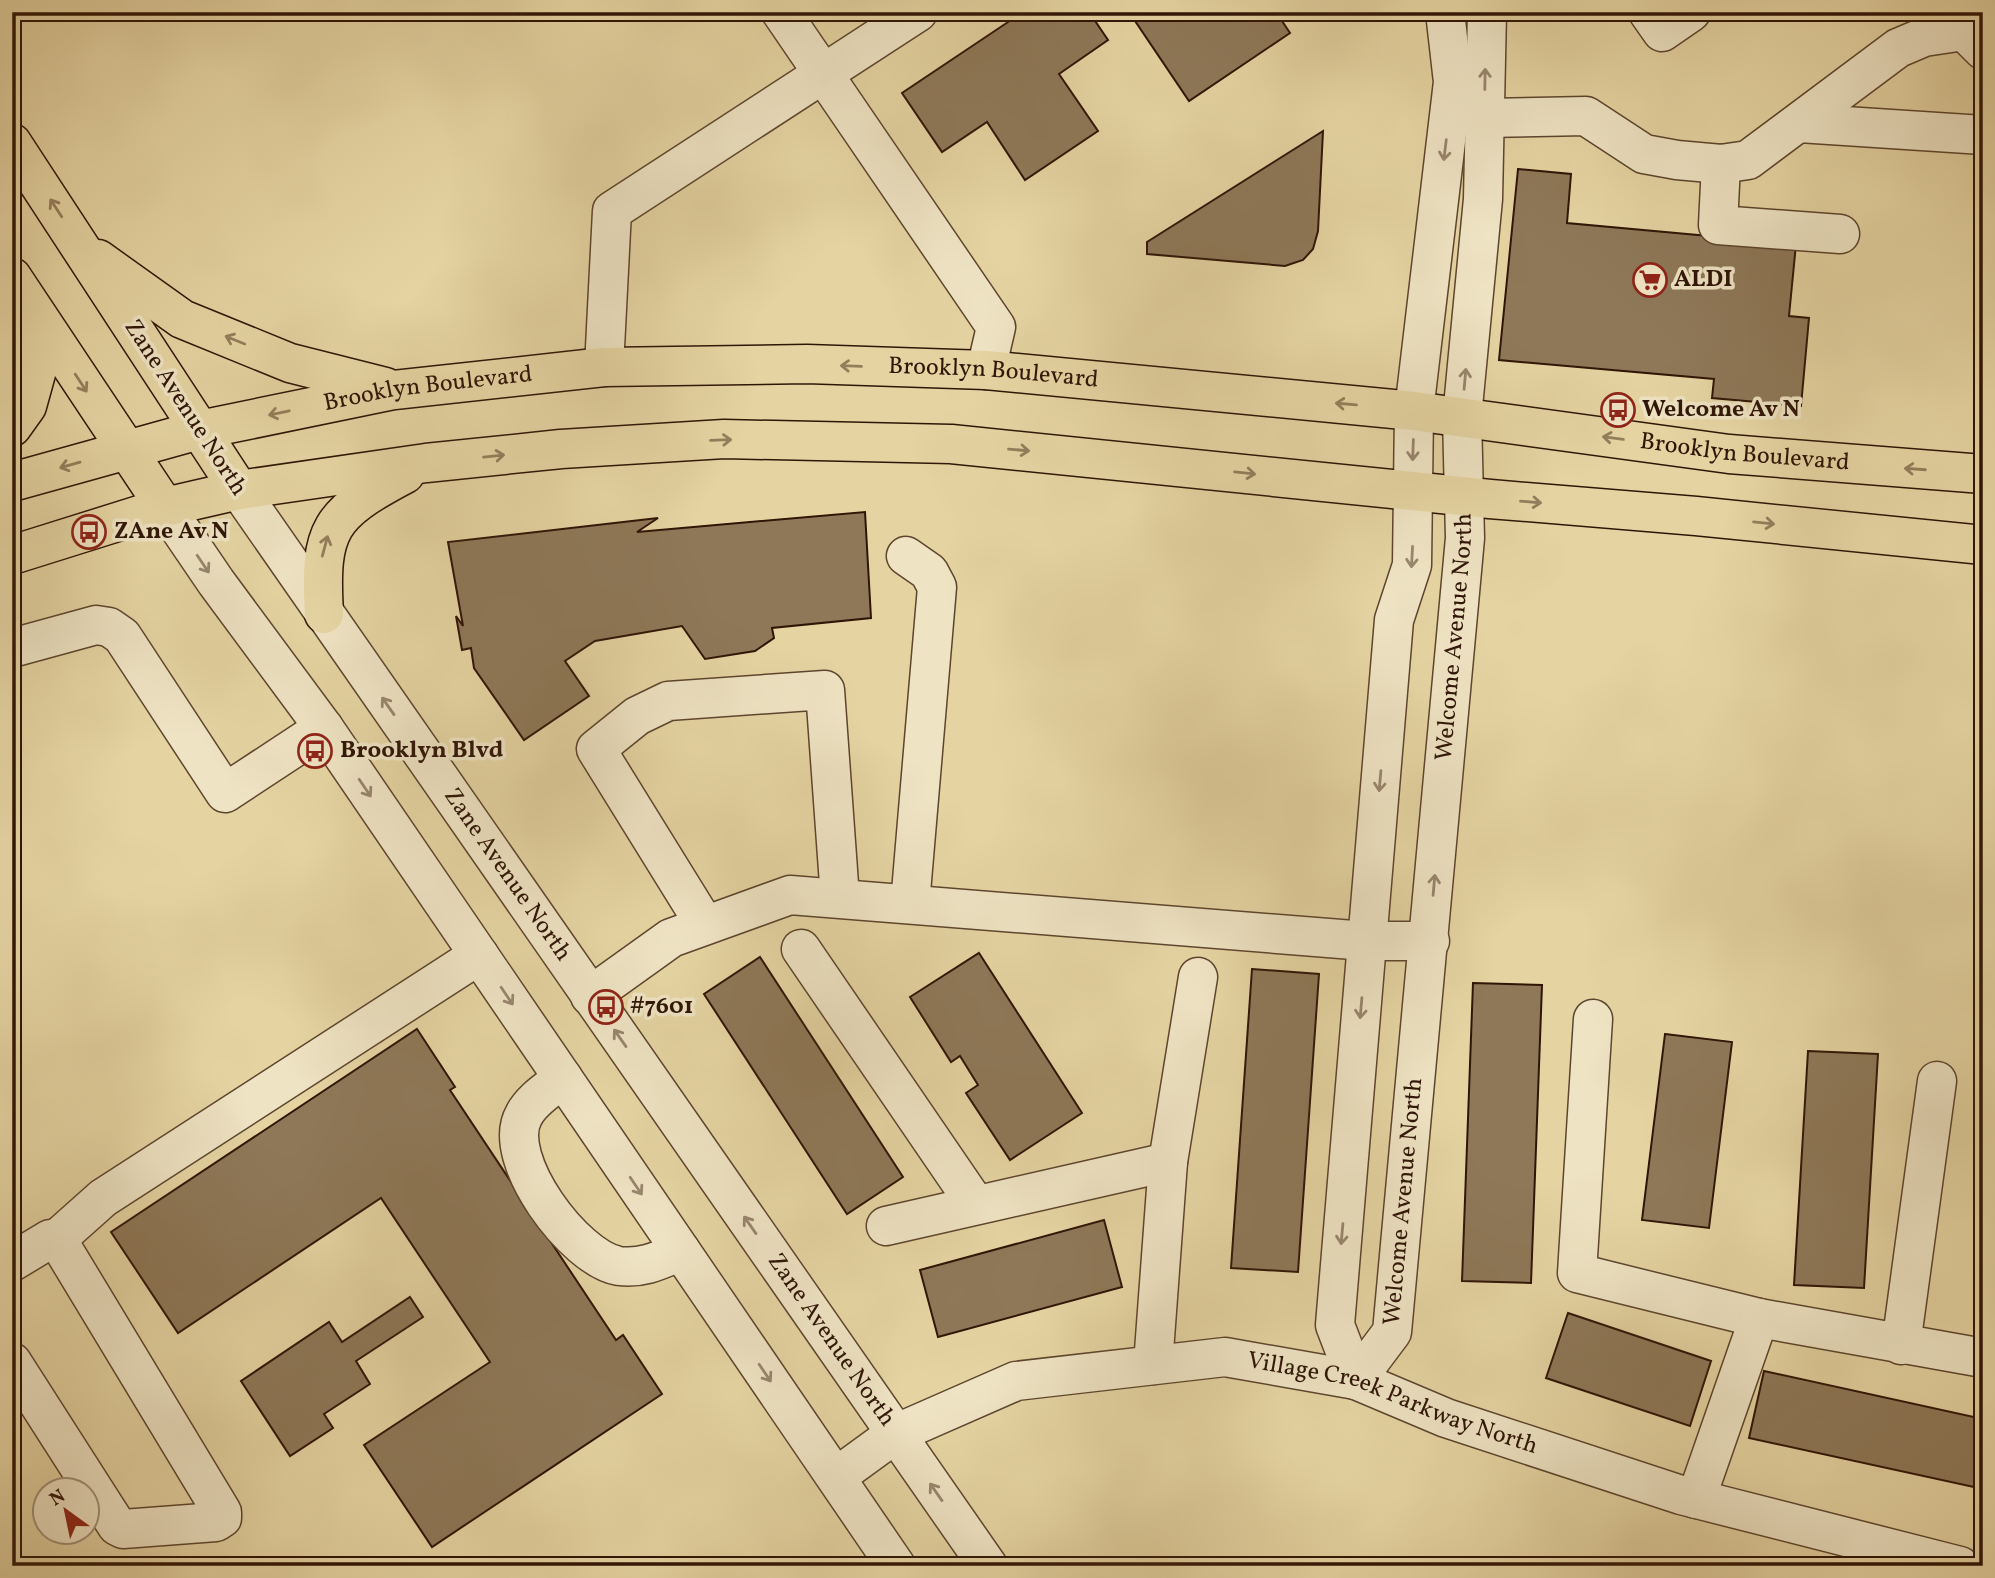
<svg xmlns="http://www.w3.org/2000/svg" width="1995" height="1578" font-family="Vollkorn,serif">
<style>
.building{fill:#8e7858;stroke:#301507;stroke-width:2}
.lines{fill:none;stroke-linecap:round;stroke-linejoin:round}
.minor-casing{stroke:#5d452e;stroke-width:41}
.major-casing{stroke:#301507;stroke-width:41}
.minor{stroke:#eee3c3;stroke-width:38}
.major{stroke:#e5d4a2;stroke-width:38}
.oneway{stroke:#98866e}
.oneway2{stroke:#947e5c}
.labels{text-anchor:middle;dominant-baseline:central;stroke-width:7;stroke-linejoin:round;paint-order:stroke}
.poi-label{font-size:24px;font-weight:bold;fill:#301507;stroke:#eee3c3;text-anchor:start}
.street-label{font-size:24px;fill:#301507;stroke:#eee3c3}
</style>
<rect width="100%" height="100%" fill="#e5d4a2"/>
<filter id="stains"><feTurbulence type="fractalNoise" baseFrequency=".00286" numOctaves="4"/><feColorMatrix values="0 0 0 0 .2 0 0 0 0 .09 0 0 0 0 .02 0 0 0 .5 -.17"/></filter>
<radialGradient id="worn" r=".72"><stop offset=".6" stop-color="#630" stop-opacity="0"/><stop offset="1" stop-color="#630" stop-opacity=".3"/></radialGradient>
<g class="building">
<polygon points="1023,12 1089,12 1108,40 1059,74 1098,131 1025,180 987,122 942,152 902,93"/>
<polygon points="1129,12 1276,12 1290,33 1189,101"/>
<polygon points="1323,131 1318,231 1313,249 1303,260 1285,266 1147,254 1147,242"/>
<polygon points="1518,169 1571,174 1567,223 1796,244 1789,316 1809,318 1801,406 1712,398 1714,379 1499,360"/>
<polygon points="865,512 871,618 772,628 774,638 755,651 705,659 682,626 595,641 565,661 589,696 524,740 474,668 471,648 462,650 456,616 463,626 448,542 658,518 637,532"/>
<polygon points="979,953 1082,1113 1010,1160 966,1093 978,1085 960,1056 951,1062 910,997"/>
<polygon points="760,957 903,1177 847,1214 704,994"/>
<polygon points="1252,969 1319,974 1298,1272 1231,1268"/>
<polygon points="1473,983 1542,985 1531,1283 1462,1281"/>
<polygon points="417,1029 455,1087 450,1090 616,1340 623,1335 662,1394 432,1547 364,1445 490,1362 381,1198 178,1333 111,1232"/>
<polygon points="1665,1034 1732,1042 1709,1228 1642,1220"/>
<polygon points="1808,1051 1878,1054 1864,1288 1794,1285"/>
<polygon points="1104,1220 1122,1287 938,1337 920,1270"/>
<polygon points="410,1297 423,1317 356,1361 370,1384 324,1414 333,1428 290,1456 241,1381 329,1322 342,1342"/>
<polygon points="1568,1313 1711,1361 1690,1426 1546,1378"/>
<polygon points="1764,1371 1983,1419 1983,1489 1749,1438"/>
</g>
<g class="lines">
<g class="minor-casing">
<g id="minor">
<polyline points="781,12 996,327 986,370"/>
<polyline points="1648,12 1662,32 1691,12"/>
<polyline points="1485,118 1586,116 1644,154 1677,160 1721,164 1748,160 1898,48 1924,37 1964,31 1983,50"/>
<polyline points="1799,123 1983,135"/>
<polyline points="1721,164 1718,225 1840,234"/>
<polyline points="604,367 612,211 918,12"/>
<path id="s1" d="M239 490 988 1566"/>
<polyline points="165,507 216,582 324,728 896,1566"/>
<polyline points="906,556 929,572 937,587 910,904"/>
<polyline points="12,648 96,625 109,627 122,636 225,793 324,728"/>
<polyline points="705,925 596,749 637,716 668,701 825,690 840,898"/>
<polyline points="801,949 976,1205"/>
<polyline points="590,996 671,938 790,895 1366,941 1430,941"/>
<polyline points="1593,1019 1577,1273 1759,1318 1983,1358"/>
<path d="M563 1078C550 1089 532 1099 524 1115 499 1158 575 1259 619 1266 643 1269 660 1260 681 1251"/>
<polyline points="886,1226 1168,1162"/>
<polyline points="57,1239 103,1198 479,955"/>
<polyline points="12,1262 50,1239 57,1239 222,1512 222,1518 216,1522 123,1529 117,1526 12,1362"/>
<polyline points="1901,1345 1937,1081"/>
<polyline points="1153,1365 1168,1162 1198,977"/>
<path id="s2" d="M1356 1380 1392 1332 1465 538 1462 417 1483 199 1487 12"/>
<polyline points="1356,1380 1335,1325 1394,620 1412,565 1414,411 1453,82 1445,12"/>
<path id="s3" d="M836 1477 895 1434 1016 1381 1225 1357 1356 1380 1446 1418 1681 1495 1960 1566"/>
<polyline points="1696,1499 1759,1318"/>
</g>
</g>
<g class="major-casing">
<g id="major">
<polyline points="12,143 239,490"/>
<polyline points="98,259 182,319 290,363 385,387"/>
<polyline points="12,277 165,507"/>
<polyline points="12,427 27,406 40,359 27,317"/>
<path id="s4" d="M12 482 199 430 394 390 604 367 807 364 986 370 1414 411 1729 454 1983 474"/>
<polyline points="12,555 165,507 239,490 426,463 561,449 724,439 951,444 1490,499 1696,516 1983,545"/>
<path d="M324 614C319 529 329 514 405 474"/>
</g>
</g>
<use href="#minor" class="minor"/>
<use href="#major" class="major"/>
</g>
<defs><path id="oneway-shaft" d="M-6 0H5M1.5-3L5.5 0L1.5 3" fill="none" stroke-width="1.6" stroke-linecap="round" stroke-linejoin="round" transform="scale(1.75)"/></defs>
<g class="oneway">
<use href="#oneway-shaft" transform="translate(1485 79) rotate(-89)"/>
<use href="#oneway-shaft" transform="translate(1445 150) rotate(97)"/>
<use href="#oneway-shaft" transform="translate(1465 379) rotate(-85)"/>
<use href="#oneway-shaft" transform="translate(1413 450) rotate(92)"/>
<use href="#oneway-shaft" transform="translate(1412 557) rotate(93)"/>
<use href="#oneway-shaft" transform="translate(203 564) rotate(56)"/>
<use href="#oneway-shaft" transform="translate(388 706) rotate(-125)"/>
<use href="#oneway-shaft" transform="translate(1380 781) rotate(95)"/>
<use href="#oneway-shaft" transform="translate(365 788) rotate(56)"/>
<use href="#oneway-shaft" transform="translate(1434 885) rotate(-85)"/>
<use href="#oneway-shaft" transform="translate(507 996) rotate(56)"/>
<use href="#oneway-shaft" transform="translate(1361 1008) rotate(95)"/>
<use href="#oneway-shaft" transform="translate(620 1038) rotate(-125)"/>
<use href="#oneway-shaft" transform="translate(636 1186) rotate(56)"/>
<use href="#oneway-shaft" transform="translate(750 1225) rotate(-125)"/>
<use href="#oneway-shaft" transform="translate(1342 1234) rotate(95)"/>
<use href="#oneway-shaft" transform="translate(765 1373) rotate(56)"/>
<use href="#oneway-shaft" transform="translate(936 1492) rotate(-125)"/>
</g>
<g class="oneway2">
<use href="#oneway-shaft" transform="translate(56 208) rotate(-123)"/>
<use href="#oneway-shaft" transform="translate(235 340) rotate(-158)"/>
<use href="#oneway-shaft" transform="translate(851 366) rotate(-178)"/>
<use href="#oneway-shaft" transform="translate(81 383) rotate(57)"/>
<use href="#oneway-shaft" transform="translate(1346 404) rotate(-175)"/>
<use href="#oneway-shaft" transform="translate(279 413) rotate(168)"/>
<use href="#oneway-shaft" transform="translate(1613 438) rotate(-172)"/>
<use href="#oneway-shaft" transform="translate(721 440) rotate(-2)"/>
<use href="#oneway-shaft" transform="translate(1019 450) rotate(5)"/>
<use href="#oneway-shaft" transform="translate(494 456) rotate(-6)"/>
<use href="#oneway-shaft" transform="translate(70 465) rotate(164)"/>
<use href="#oneway-shaft" transform="translate(1915 469) rotate(-176)"/>
<use href="#oneway-shaft" transform="translate(1245 473) rotate(6)"/>
<use href="#oneway-shaft" transform="translate(1531 502) rotate(5)"/>
<use href="#oneway-shaft" transform="translate(1764 523) rotate(6)"/>
<use href="#oneway-shaft" transform="translate(325 546) rotate(-75)"/>
</g>
<defs>
<g id="supermarket-ring" transform="scale(1.75)"><circle r="9.5" fill="#eee3c3" stroke="#8f2418" stroke-width="1.5"/><path d="M-6-5.5h2.5l.6 2H6L4.5 2H-2.5L-4.4-4H-6ZM-1.5 3.2a1.3 1.3 0 1 0 .1 0ZM3 3.2a1.3 1.3 0 1 0 .1 0Z" fill="#8f2418"/></g>
<g id="bus-ring" transform="scale(1.75)"><circle r="9.5" fill="#eee3c3" stroke="#8f2418" stroke-width="1.5"/><path d="M-5-6H5V4H4V6H2V4H-2V6H-4V4H-5ZM-3.5-4V0h7V-4ZM-3.5 1.2v1.5H-2V1.2ZM2 1.2v1.5H3.5V1.2Z" fill="#8f2418"/></g>
</defs>
<g fill-rule="evenodd">
<use href="#supermarket-ring" x="1650" y="280"/>
<use href="#bus-ring" x="1618" y="410"/>
<use href="#bus-ring" x="89" y="532"/>
<use href="#bus-ring" x="315" y="751"/>
<use href="#bus-ring" x="606" y="1007"/>
</g>
<g class="labels">
<g class="poi-label">
<text x="1674" y="280">ALDI</text>
<text x="1642" y="410">Welcome Av N</text>
<text x="114" y="532">ZAne Av N</text>
<text x="340" y="751">Brooklyn Blvd</text>
<text x="630" y="1007">#7601</text>
</g>
<g class="street-label">
<text stroke="none"><textPath href="#s4" startOffset="994">Brooklyn Boulevard</textPath></text>
<text stroke="none"><textPath href="#s4" startOffset="427">Brooklyn Boulevard</textPath></text>
<text transform="translate(185 408) rotate(57)">Zane Avenue North</text>
<text stroke="none"><textPath href="#s4" startOffset="1750">Brooklyn Boulevard</textPath></text>
<text stroke="none"><textPath href="#s2" startOffset="758">Welcome Avenue North</textPath></text>
<text stroke="none"><textPath href="#s1" startOffset="469">Zane Avenue North</textPath></text>
<text stroke="none"><textPath href="#s2" startOffset="191">Welcome Avenue North</textPath></text>
<text stroke="none"><textPath href="#s1" startOffset="1036">Zane Avenue North</textPath></text>
<text stroke="none"><textPath href="#s3" startOffset="590">Village Creek Parkway North</textPath></text>
</g>
</g>
<rect width="1995" height="1578" fill="none" stroke="#e5d4a2" stroke-width="42"/>
<rect x="14" y="14" width="1967" height="1550" fill="none" stroke="#301507" stroke-width="3.5"/>
<rect x="21" y="21" width="1953" height="1536" fill="none" stroke="#301507" stroke-width="2"/>
<g transform="translate(66 1511) rotate(327)"><circle r="33" fill="#eee3c3" stroke="#a29178" stroke-width="2"/>
<path d="M0-5L12 26L0 18L-12 26Z" fill="#8f2418"/>
<text y="-10" font-size="19" font-weight="bold" text-anchor="middle" fill="#301507">N</text>
</g>
<rect width="100%" height="100%" filter="url(#stains)"/>
<rect width="100%" height="100%" fill="url(#worn)"/>
</svg>
